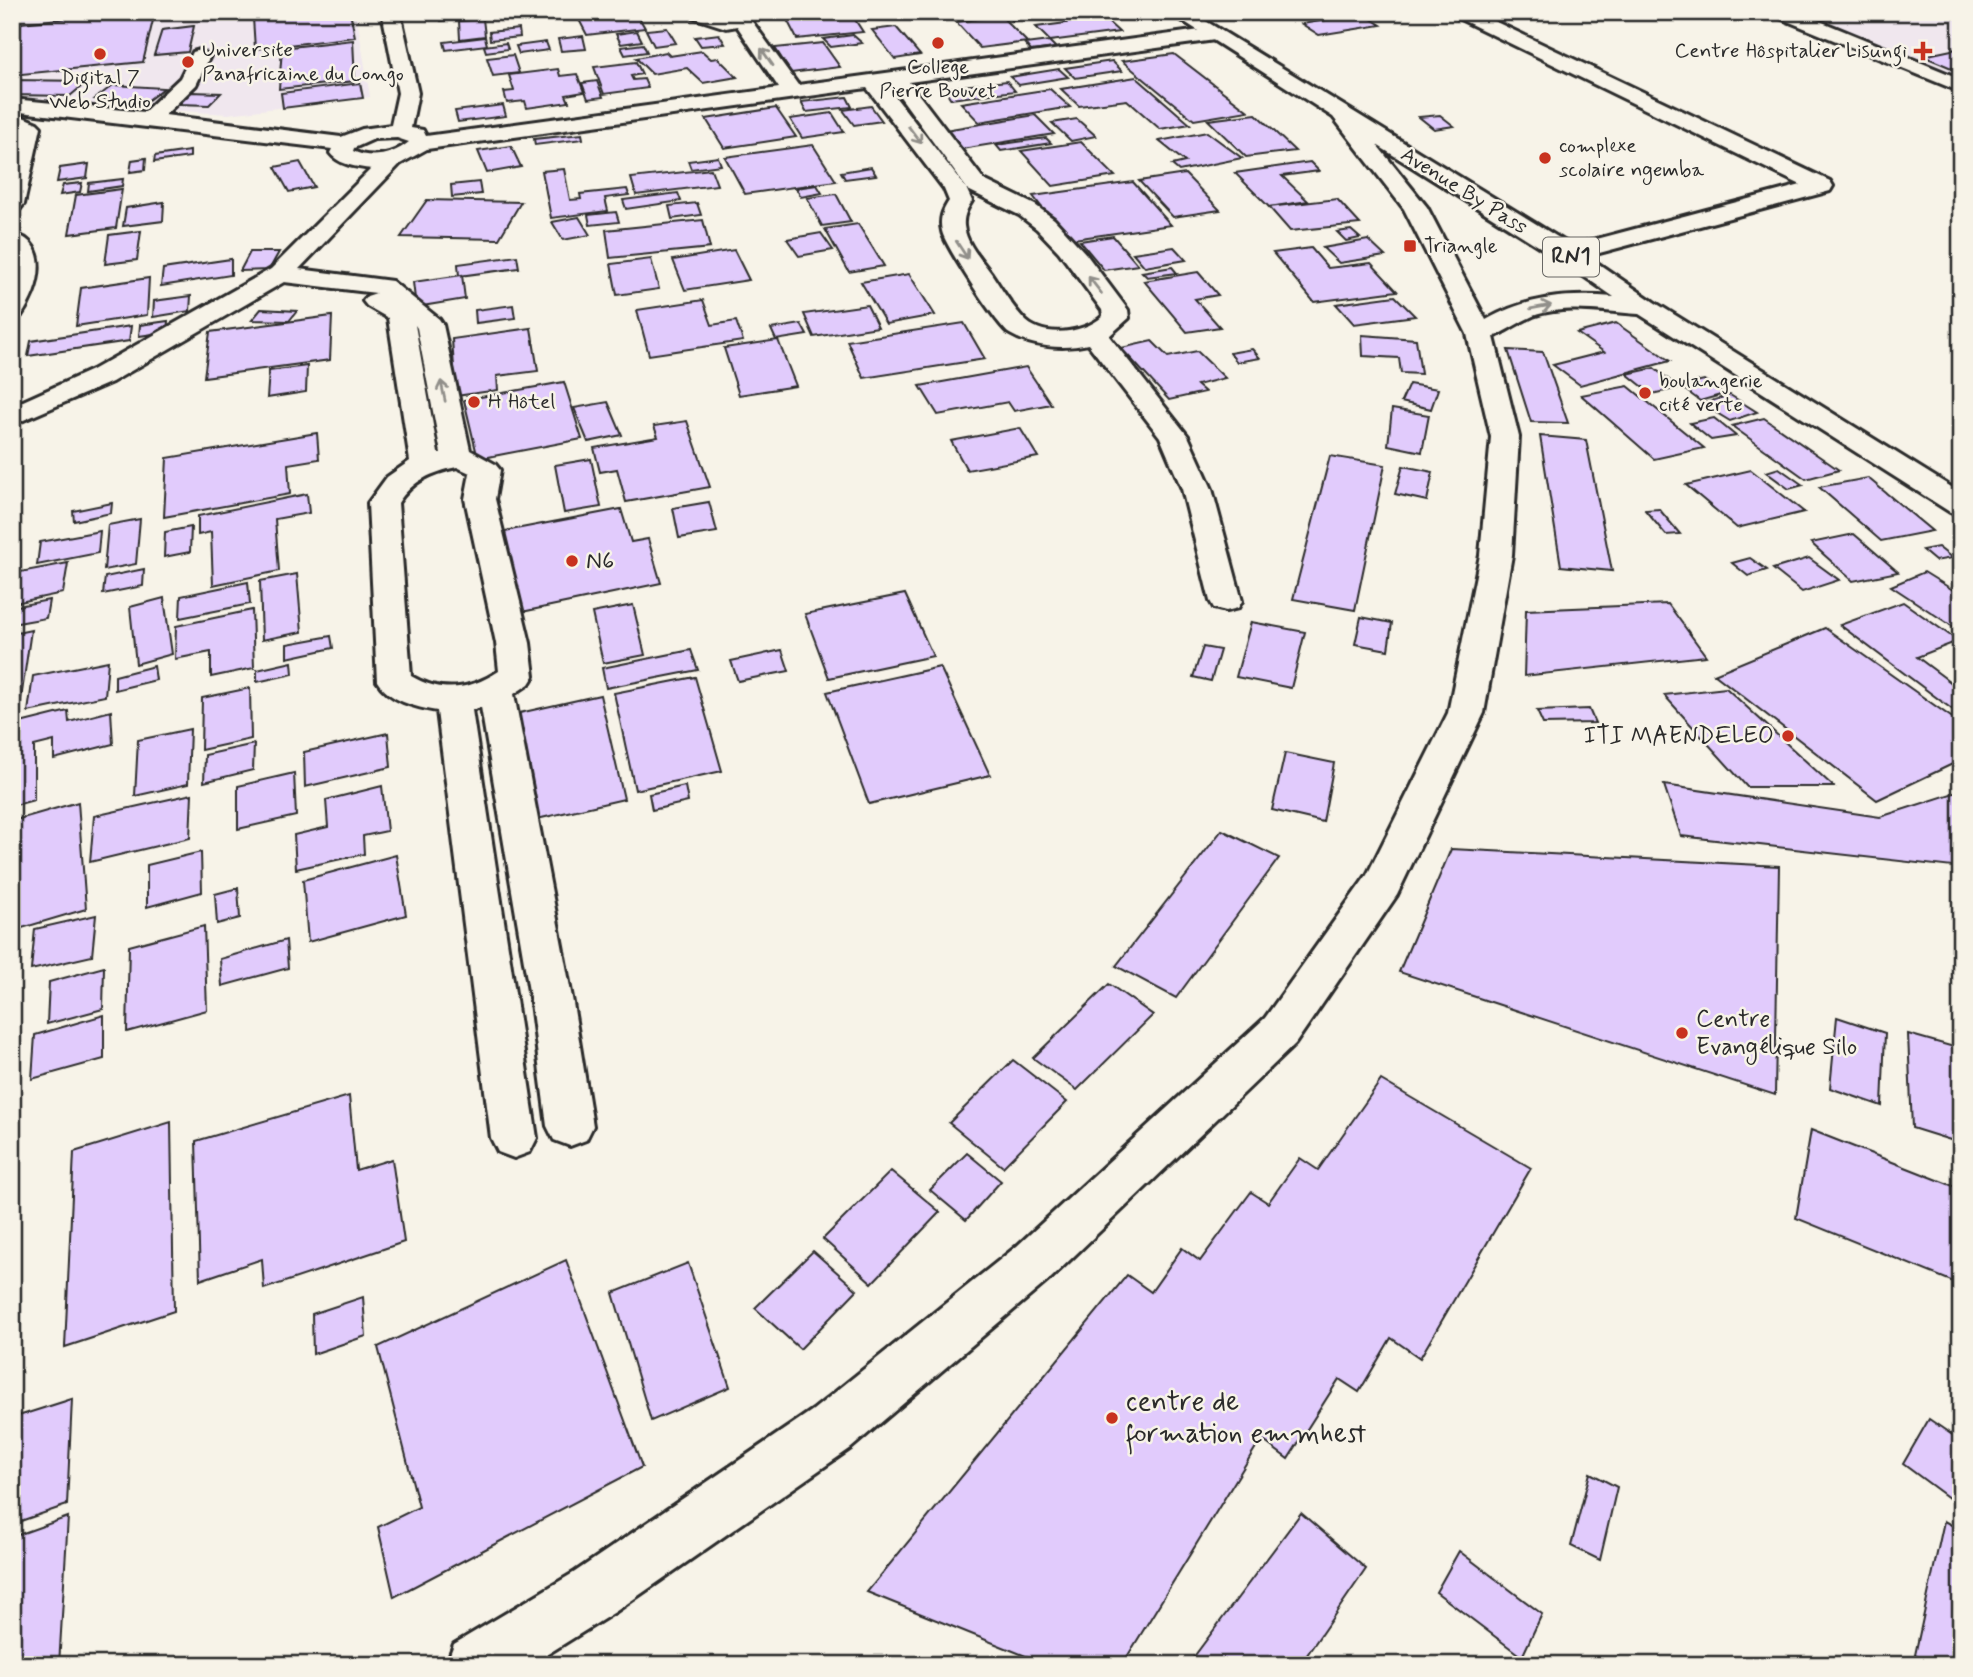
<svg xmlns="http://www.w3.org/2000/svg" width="1973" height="1677" font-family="Mynerve,sans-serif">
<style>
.built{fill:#f0e7ee}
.building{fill:#e1cbfc;stroke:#2b2b2b;stroke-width:2}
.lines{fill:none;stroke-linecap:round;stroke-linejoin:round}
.minor-casing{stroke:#2b2b2b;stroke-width:6}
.highway-casing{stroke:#2b2b2b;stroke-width:6}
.minor{fill:#f7f3e8;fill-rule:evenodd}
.highway{fill:#f7f3e8;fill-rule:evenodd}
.oneway{stroke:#918f8a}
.poi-dot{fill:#c8321e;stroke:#f7f3e8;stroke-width:2.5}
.labels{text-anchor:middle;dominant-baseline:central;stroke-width:5;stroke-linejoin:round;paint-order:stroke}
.far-poi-label{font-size:21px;fill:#2b2b2b;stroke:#f7f3e8;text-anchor:start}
.far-street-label{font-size:21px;fill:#2b2b2b;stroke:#f7f3e8}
.shield{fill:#f7f3e8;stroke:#686764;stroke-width:2}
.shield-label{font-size:23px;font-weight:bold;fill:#2b2b2b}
.poi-label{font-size:24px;fill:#2b2b2b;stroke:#f7f3e8;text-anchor:start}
.near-poi-label{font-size:28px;fill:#2b2b2b;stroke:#f7f3e8;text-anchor:start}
</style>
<rect width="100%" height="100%" fill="#f7f3e8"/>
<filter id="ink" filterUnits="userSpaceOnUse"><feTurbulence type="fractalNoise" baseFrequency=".0143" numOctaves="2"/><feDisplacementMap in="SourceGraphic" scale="14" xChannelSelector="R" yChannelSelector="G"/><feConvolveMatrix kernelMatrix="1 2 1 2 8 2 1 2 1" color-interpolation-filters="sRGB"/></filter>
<g filter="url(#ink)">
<g class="built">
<polygon points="13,12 356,12 370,97 228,114 12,100 12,26 17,18"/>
<polygon points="1789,12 1961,12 1961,81"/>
</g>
<g class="building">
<polygon points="128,12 155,12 143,62 12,75 12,44 21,23"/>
<polygon points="306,12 350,12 355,37 255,49 253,18"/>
<polygon points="440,12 509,12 509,14 441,21"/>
<polygon points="533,12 566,12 566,13 523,18 521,14"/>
<polygon points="575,12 636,12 645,28 587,35"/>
<polygon points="783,12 850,12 863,32 797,39"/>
<polygon points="891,12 922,12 925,16 896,19"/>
<polygon points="934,12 1015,12 941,20"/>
<polygon points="1017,12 1050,12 1053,15 1013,21 1005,14"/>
<polygon points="1054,12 1097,12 1119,32 1050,41 1036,27 1066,23"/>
<polygon points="1907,12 1961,12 1961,17"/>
<polygon points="1363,14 1381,25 1319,35 1302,24"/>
<polygon points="1001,16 1027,42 980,48 956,22"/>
<polygon points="483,19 485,36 460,39 459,21"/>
<polygon points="194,26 188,52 154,55 162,30"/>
<polygon points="896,27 920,55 895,59 872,30"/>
<polygon points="667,28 676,43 654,46 646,30"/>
<polygon points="519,29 520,37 490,40 489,32"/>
<polygon points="637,31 642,41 621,44 616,34"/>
<polygon points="719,34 725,44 701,46 695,37"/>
<polygon points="853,35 862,43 831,47 823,39"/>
<polygon points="583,36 586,49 561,51 558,39"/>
<polygon points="485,37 487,45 446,50 444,42"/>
<polygon points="353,40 355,81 279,89 282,48"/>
<polygon points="1049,41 1056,48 1031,51 1025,44"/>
<polygon points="546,42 549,50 519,54 516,46"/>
<polygon points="506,43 508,49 486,52 484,46"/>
<polygon points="823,43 840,67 791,73 775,48"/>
<polygon points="643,44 647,52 625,55 621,47"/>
<polygon points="1961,48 1961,72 1923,56"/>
<polygon points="702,51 711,59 718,58 737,77 703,83 687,68 652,74 636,58 666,52 670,56"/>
<polygon points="1174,54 1248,111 1194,120 1122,61"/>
<polygon points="513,55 519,73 493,76 487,58"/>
<polygon points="1112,61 1122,71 1075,78 1065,68"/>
<polygon points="636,62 642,74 631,76 633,80 644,79 648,88 604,94 594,67"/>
<polygon points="558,69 560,76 577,74 584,92 566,95 569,102 527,108 525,101 507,103 504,92 514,91 509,75"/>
<polygon points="1059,69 1068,77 1019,85 1010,77"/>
<polygon points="1136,77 1190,124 1160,129 1127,100 1079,106 1061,89"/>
<polygon points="12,80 88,81 70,96 12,95"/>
<polygon points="597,81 603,97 588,99 582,83"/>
<polygon points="1007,81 1015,91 951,99 944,88"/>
<polygon points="360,83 363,98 283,108 281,93"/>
<polygon points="113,85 164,88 147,101 95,99"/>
<polygon points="1050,89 1070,107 979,122 961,103"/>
<polygon points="191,92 221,93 209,105 179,104"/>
<polygon points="847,97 852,107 806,112 801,102"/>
<polygon points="503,105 506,116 458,122 455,111"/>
<polygon points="871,106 882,121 854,125 843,110"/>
<polygon points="776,108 796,137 724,148 706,119"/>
<polygon points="832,113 844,132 802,138 790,119"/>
<polygon points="1256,114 1295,151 1246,157 1208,120"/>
<polygon points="1035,115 1054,134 962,149 945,130"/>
<polygon points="1440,115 1454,126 1434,129 1419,117"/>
<polygon points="1077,119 1096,136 1071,141 1052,123"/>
<polygon points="1207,132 1242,158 1179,171 1172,165 1185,162 1159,141"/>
<polygon points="582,134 583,139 535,145 534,139"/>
<polygon points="1046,138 1051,143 1001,151 996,145"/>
<polygon points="1081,142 1115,176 1053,186 1021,151"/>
<polygon points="813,145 836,181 745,194 725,157"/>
<polygon points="511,146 521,167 487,173 478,151"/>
<polygon points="190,151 190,157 154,162 155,156"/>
<polygon points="718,157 721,165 691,169 688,161"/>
<polygon points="146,158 145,170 130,172 132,160"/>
<polygon points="300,162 314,187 289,192 275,167"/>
<polygon points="1310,162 1319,171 1282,176 1308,201 1269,207 1235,173"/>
<polygon points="89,164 87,178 57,182 60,168"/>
<polygon points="871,167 876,175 845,179 841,172"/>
<polygon points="564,169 570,200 581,199 580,194 627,189 629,195 605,198 608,211 551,218 542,171"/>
<polygon points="711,169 717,185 636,195 631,178"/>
<polygon points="1185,174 1220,210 1173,217 1139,181"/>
<polygon points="123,179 122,186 88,191 89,183"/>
<polygon points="479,182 481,194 452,197 451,185"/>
<polygon points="1133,182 1171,225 1067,240 1033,196"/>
<polygon points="82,183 80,192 60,195 63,185"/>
<polygon points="817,185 822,193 801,197 796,188"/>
<polygon points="122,189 116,228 69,234 76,195"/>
<polygon points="678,193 681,201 626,209 623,200"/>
<polygon points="836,194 851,222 822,226 807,198"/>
<polygon points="1337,199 1360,224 1290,231 1269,207"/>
<polygon points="427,200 521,202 499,239 401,237"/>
<polygon points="164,202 163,221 123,226 126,208"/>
<polygon points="697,203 701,215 672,219 669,206"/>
<polygon points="616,212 619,222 590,225 588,215"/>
<polygon points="579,217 590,235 563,240 552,222"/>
<polygon points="703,220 710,248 610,258 606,230"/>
<polygon points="858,224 884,266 849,272 825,229"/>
<polygon points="1351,230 1360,238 1346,241 1337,232"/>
<polygon points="141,231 137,260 105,264 109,235"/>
<polygon points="821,233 833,250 799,256 787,239"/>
<polygon points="1113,236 1138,265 1104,270 1080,241"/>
<polygon points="1368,240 1385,256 1339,263 1323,248"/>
<polygon points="1174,247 1186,260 1145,267 1133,253"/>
<polygon points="1311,248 1328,268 1371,263 1397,291 1314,302 1273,253"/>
<polygon points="734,250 749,280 685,290 673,260"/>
<polygon points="250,252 279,252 269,270 240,271"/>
<polygon points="517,256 519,268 459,276 458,264"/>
<polygon points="231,259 231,275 161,286 163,269"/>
<polygon points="651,259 659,289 617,295 611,264"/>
<polygon points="1172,267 1177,273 1147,277 1142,272"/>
<polygon points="1198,272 1218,295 1195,299 1220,327 1187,332 1144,281"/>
<polygon points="909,274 935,315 886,324 861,282"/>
<polygon points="462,275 465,299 416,307 413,282"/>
<polygon points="149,278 147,315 76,326 81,288"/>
<polygon points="191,296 190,311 153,317 154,301"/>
<polygon points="1395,296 1415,316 1354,324 1336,304"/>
<polygon points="703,300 712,325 736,321 743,341 649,355 637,310"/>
<polygon points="513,305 515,318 476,323 475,310"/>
<polygon points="867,305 878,327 814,337 804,314"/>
<polygon points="261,309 297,311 289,321 252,320"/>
<polygon points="332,316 330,360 204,377 210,332"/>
<polygon points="168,321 167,332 139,336 140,325"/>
<polygon points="964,323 985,359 864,378 847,341"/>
<polygon points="1616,323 1670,361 1580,385 1553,365 1604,352 1577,333"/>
<polygon points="801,324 807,335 776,340 771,329"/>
<polygon points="131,326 129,341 28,356 31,341"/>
<polygon points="531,328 538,371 497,376 498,390 456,396 452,339"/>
<polygon points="1362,335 1416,339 1421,374 1401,373 1399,358 1363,356"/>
<polygon points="778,340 796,386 739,395 724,348"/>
<polygon points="1152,341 1168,357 1197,351 1225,378 1197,385 1205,392 1169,400 1121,348"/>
<polygon points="1252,349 1260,358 1237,362 1230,353"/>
<polygon points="1508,350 1543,352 1568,423 1531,422"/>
<polygon points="307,366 306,392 267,398 269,371"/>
<polygon points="1026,367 1051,404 1014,411 1008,402 938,415 920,386"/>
<polygon points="1654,368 1679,388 1652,394 1627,374"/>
<polygon points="1704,380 1724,394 1700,401 1680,386"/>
<polygon points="564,382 582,439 478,459 464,400"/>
<polygon points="1409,384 1438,389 1431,409 1401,402"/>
<polygon points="1628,386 1704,448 1654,459 1581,395"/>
<polygon points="1730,395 1757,412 1730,421 1702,404"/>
<polygon points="608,402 622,435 588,442 574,408"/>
<polygon points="1392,409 1429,415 1422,452 1388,445"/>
<polygon points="1714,418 1736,436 1711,440 1690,423"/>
<polygon points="1764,418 1839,470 1806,479 1732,426"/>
<polygon points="687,421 710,487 626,502 617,469 600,472 594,448 658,437 654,426"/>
<polygon points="1020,428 1038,457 967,470 951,441"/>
<polygon points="317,433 319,459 288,464 290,494 164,517 167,458"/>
<polygon points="1540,436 1586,440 1612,571 1561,566"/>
<polygon points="1330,456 1385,465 1355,610 1293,599"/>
<polygon points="591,459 601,507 564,513 555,465"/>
<polygon points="1403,466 1433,472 1427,501 1395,494"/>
<polygon points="1779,468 1803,485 1789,489 1766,472"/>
<polygon points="1751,470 1804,512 1737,528 1686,485"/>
<polygon points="1868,478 1932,531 1881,541 1819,487"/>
<polygon points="307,494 309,513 275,519 279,571 213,585 211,532 198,535 198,516"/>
<polygon points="709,502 717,532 679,538 673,508"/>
<polygon points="112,503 111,513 74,521 73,511"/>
<polygon points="621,509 631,542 648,539 661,583 517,613 500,532"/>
<polygon points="1659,509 1680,534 1666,535 1645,510"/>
<polygon points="140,519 136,564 104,570 108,525"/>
<polygon points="191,527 190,552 164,557 165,532"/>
<polygon points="100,531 98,553 37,565 40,542"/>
<polygon points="1854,534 1898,572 1853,581 1811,543"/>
<polygon points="1938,547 1952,558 1935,561 1922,550"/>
<polygon points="1750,558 1767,570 1748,576 1732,563"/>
<polygon points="1809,558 1839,580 1802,592 1773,569"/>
<polygon points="68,563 63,593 15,603 20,572"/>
<polygon points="144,569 143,586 103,594 105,577"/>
<polygon points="1924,572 1961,595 1961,632 1891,586"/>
<polygon points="297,574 302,632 262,640 260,581"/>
<polygon points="248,582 250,604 180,618 181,596"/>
<polygon points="905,594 933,656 829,678 805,614"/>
<polygon points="164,598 172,654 136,664 130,607"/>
<polygon points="49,600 46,618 12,624 12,607"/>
<polygon points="1903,602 1958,641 1917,657 1961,690 1961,716 1840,625"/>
<polygon points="1668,604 1706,656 1524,676 1526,610"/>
<polygon points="633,605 645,655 603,663 592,613"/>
<polygon points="252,610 254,668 211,677 211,652 175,659 176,626"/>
<polygon points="1361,617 1392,623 1388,650 1355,644"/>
<polygon points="1251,622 1305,632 1291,688 1236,677"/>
<polygon points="1825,628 1961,724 1961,760 1877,800 1714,674"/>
<polygon points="31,630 19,713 12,715 12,634"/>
<polygon points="331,636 333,648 287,658 287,644"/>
<polygon points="1203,647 1220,650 1211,681 1193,677"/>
<polygon points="691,650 698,670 606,688 602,668"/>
<polygon points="782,650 789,671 738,681 731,661"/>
<polygon points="108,661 105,696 28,712 33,676"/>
<polygon points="292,662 293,674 257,682 257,670"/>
<polygon points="154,666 156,680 115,690 115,676"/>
<polygon points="940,667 990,775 869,804 827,692"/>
<polygon points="695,677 722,771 635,790 614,693"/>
<polygon points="250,688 251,739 201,750 202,698"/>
<polygon points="1726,688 1834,787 1747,787 1664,695"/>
<polygon points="600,695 624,799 524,822 506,716"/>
<polygon points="1589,709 1595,723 1543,724 1537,711"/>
<polygon points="68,711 69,722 111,711 113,744 54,759 54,741 34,746 34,800 12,806 12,725"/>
<polygon points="190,729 188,784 135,796 138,740"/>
<polygon points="388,733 391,767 305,787 304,752"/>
<polygon points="254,744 253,770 204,782 205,755"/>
<polygon points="1285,753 1334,763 1323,822 1272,810"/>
<polygon points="294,773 296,816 238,829 238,786"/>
<polygon points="1664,785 1880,817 1960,791 1961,868 1681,836"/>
<polygon points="382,786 387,831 363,836 364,854 296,869 294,835 328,827 326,800"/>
<polygon points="685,786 688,802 652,810 649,794"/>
<polygon points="192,794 190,838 90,862 94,816"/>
<polygon points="78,802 86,909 12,931 12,821"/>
<polygon points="1222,830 1279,858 1176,998 1116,966"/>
<polygon points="1451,849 1779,866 1775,1095 1399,972"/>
<polygon points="201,852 202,892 147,907 147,865"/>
<polygon points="396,855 406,915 308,942 303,880"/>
<polygon points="238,888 240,918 217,924 215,894"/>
<polygon points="96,915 92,956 31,970 35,929"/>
<polygon points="204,926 207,1010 127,1032 129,946"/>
<polygon points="286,940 288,968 222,986 220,959"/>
<polygon points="104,967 103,1009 47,1024 49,982"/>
<polygon points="1109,984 1153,1015 1077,1090 1033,1058"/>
<polygon points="104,1015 104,1059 32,1079 35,1035"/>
<polygon points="1837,1017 1885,1033 1882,1106 1830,1088"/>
<polygon points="1908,1034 1961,1049 1961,1097 1953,1095 1957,1142 1912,1128"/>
<polygon points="1013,1060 1067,1102 1003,1167 949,1123"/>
<polygon points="1381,1080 1531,1168 1420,1358 1391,1338 1359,1392 1339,1379 1288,1459 1261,1439 1122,1665 1048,1665 867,1592 1127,1275 1151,1292 1182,1248 1200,1261 1251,1192 1268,1203 1300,1158 1318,1170"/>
<polygon points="349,1096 356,1170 392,1159 404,1242 264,1289 262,1259 200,1280 196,1141"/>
<polygon points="171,1122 174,1311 65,1347 74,1152"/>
<polygon points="1811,1130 1961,1189 1961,1285 1796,1218"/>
<polygon points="967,1153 1001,1181 966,1220 930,1190"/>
<polygon points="891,1171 940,1212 872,1283 823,1239"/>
<polygon points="813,1251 857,1290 800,1349 755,1308"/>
<polygon points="566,1260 642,1467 394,1597 378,1527 419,1507 378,1347"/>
<polygon points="688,1263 730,1387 651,1421 613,1293"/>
<polygon points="363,1297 366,1336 313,1354 312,1314"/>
<polygon points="72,1399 67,1505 12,1524 12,1418"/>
<polygon points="1929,1419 1961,1441 1961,1507 1903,1464"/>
<polygon points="1590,1473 1617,1487 1600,1560 1571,1546"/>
<polygon points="1301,1513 1366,1569 1300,1665 1192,1665 1190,1662"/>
<polygon points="68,1517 59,1665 12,1665 12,1537"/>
<polygon points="1944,1521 1961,1530 1961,1665 1931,1665 1915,1655"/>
<polygon points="1459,1551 1542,1614 1522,1657 1436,1592"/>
</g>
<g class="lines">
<g class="minor-casing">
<g id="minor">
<path d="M382 12H400L418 93 411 128 423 130 426 136 779 88 737 26 726 28 689 16 686 12H714L727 16 738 12H757L751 20 798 85 1215 28 1224 34 1215 40 909 82 984 180 1035 205 1054 219 1086 254 1128 310 1129 318 1109 336 1188 436 1212 489 1242 601 1238 608 1226 611 1214 608 1210 601 1182 489 1160 437 1088 344C1063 350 1032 347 1010 334 998 327 944 244 942 231 939 219 943 210 949 201L944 189 867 88 427 149 400 164 299 269 392 281 439 319 443 325 470 450 495 464 500 470 495 499 530 643 534 676 529 684 514 694 573 1003 593 1126 586 1140 570 1146 554 1140 547 1126 531 1003 481 707 472 710 537 1138 530 1152 514 1158 498 1152 491 1138 437 711C415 707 389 701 377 681L368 503 387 477 410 461 388 318 367 306 363 301 367 296 376 293 284 282 112 382 12 425V406L92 370 271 269 371 169C357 167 339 165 330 153L332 149 12 111V99L144 112 180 78 193 52 200 50 210 56 196 85 165 115 341 137 362 129 391 125 398 93ZM891 84 968 190 1019 215 1037 229 1059 252 1102 310 1103 316C1084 334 1041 339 1023 318 1011 305 1001 288 991 273 981 259 966 244 964 226 963 216 967 209 972 201L966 188 886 85ZM397 138 409 142C393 155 371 160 353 151L354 148 374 139ZM415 325 417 328 441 453H438ZM457 467 470 473 465 499 496 643 499 671C470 690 442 694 411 676L398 503C412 481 432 472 457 467Z"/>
<polygon points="1451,12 1475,12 1830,181 1833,186 1830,191 1577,259 1568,261 1559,259 1556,254 1559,249 1801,185 1454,16"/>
<polygon points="1772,12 1798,12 1961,79 1961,92 1775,16"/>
<polygon points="16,114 37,123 41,127 24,204 20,209 12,211 12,156 19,130 12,126 12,115"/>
<path d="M12 233C53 243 39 291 21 316L12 319Z"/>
</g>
</g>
<g class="highway-casing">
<path id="highway" d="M1169 12H1191L1577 249 1654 302 1961 493V515L1950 512 1639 314C1605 312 1566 304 1533 316 1520 322 1507 330 1494 337L1519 437 1512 555 1484 713 1397 895 1295 1044 1051 1278 851 1448 615 1612 530 1665H446L454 1644 575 1572 813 1410 1017 1246 1265 1018 1367 875 1448 713 1480 555 1491 437 1467 334 1404 209 1333 117ZM1377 145 1559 259 1614 297C1567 293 1527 297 1486 320L1427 207Z"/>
</g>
<use href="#minor" class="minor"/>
<use href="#highway" class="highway"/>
</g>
<defs><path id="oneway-shaft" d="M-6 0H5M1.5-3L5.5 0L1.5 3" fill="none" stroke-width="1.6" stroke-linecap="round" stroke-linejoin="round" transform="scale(1.75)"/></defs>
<g class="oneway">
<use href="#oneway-shaft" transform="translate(767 57) rotate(-125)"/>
<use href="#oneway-shaft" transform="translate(915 135) rotate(53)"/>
<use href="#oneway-shaft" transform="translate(962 250) rotate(57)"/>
<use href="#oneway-shaft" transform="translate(1095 285) rotate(-128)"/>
<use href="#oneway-shaft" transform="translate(1541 307) rotate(-10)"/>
<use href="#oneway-shaft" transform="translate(443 391) rotate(-102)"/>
</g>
</g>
<g class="poi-dot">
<circle cx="938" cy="43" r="7"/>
<path d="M1919.5 40.5h7v7h7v7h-7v7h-7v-7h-7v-7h7z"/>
<circle cx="100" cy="54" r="7"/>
<circle cx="188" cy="62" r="7"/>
<circle cx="1545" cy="158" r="7"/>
<rect x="1403" y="239" width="14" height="14" rx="3.5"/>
<circle cx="1645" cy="393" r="7"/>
<circle cx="474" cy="402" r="7"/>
<circle cx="572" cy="561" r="7"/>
<circle cx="1788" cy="736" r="7"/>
<circle cx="1682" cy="1033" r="7"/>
<circle cx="1112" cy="1418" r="7"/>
</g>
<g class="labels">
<g class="far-poi-label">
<text x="202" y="50">Universite<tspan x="202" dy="24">Panafricaine du Congo</tspan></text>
<text x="1907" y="51" text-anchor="end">Centre Hôspitalier Lisungi</text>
<text x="938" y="67" text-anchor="middle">College<tspan x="938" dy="24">Pierre Bouvet</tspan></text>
<text x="100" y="78" text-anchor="middle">Digital 7<tspan x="100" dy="24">Web Studio</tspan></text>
<text x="1559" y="146">complexe<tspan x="1559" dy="24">scolaire ngemba</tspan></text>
<text x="1424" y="246">Triangle</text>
<text x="1659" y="381">boulangerie<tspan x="1659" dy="24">cité verte</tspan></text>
<text x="488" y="402">H Hôtel</text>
</g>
<g class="far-street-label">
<text transform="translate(1464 191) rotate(32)">Avenue By Pass</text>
</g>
<rect class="shield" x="1543" y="237.5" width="56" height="39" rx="5"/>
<g class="shield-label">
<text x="1571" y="257">RN1</text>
</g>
<g class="poi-label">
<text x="586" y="561">N6</text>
<text x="1774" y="736" text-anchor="end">ITI MAENDELEO</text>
<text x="1696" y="1019">Centre<tspan x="1696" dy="28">Evangélique Silo</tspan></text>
</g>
<g class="near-poi-label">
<text x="1126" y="1402">centre de<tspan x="1126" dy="32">formation emmhest</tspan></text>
</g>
</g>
<rect width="1973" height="1677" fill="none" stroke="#f7f3e8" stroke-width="42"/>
<rect x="21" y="21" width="1931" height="1635" fill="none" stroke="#2b2b2b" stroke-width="2.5" filter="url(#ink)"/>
</svg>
